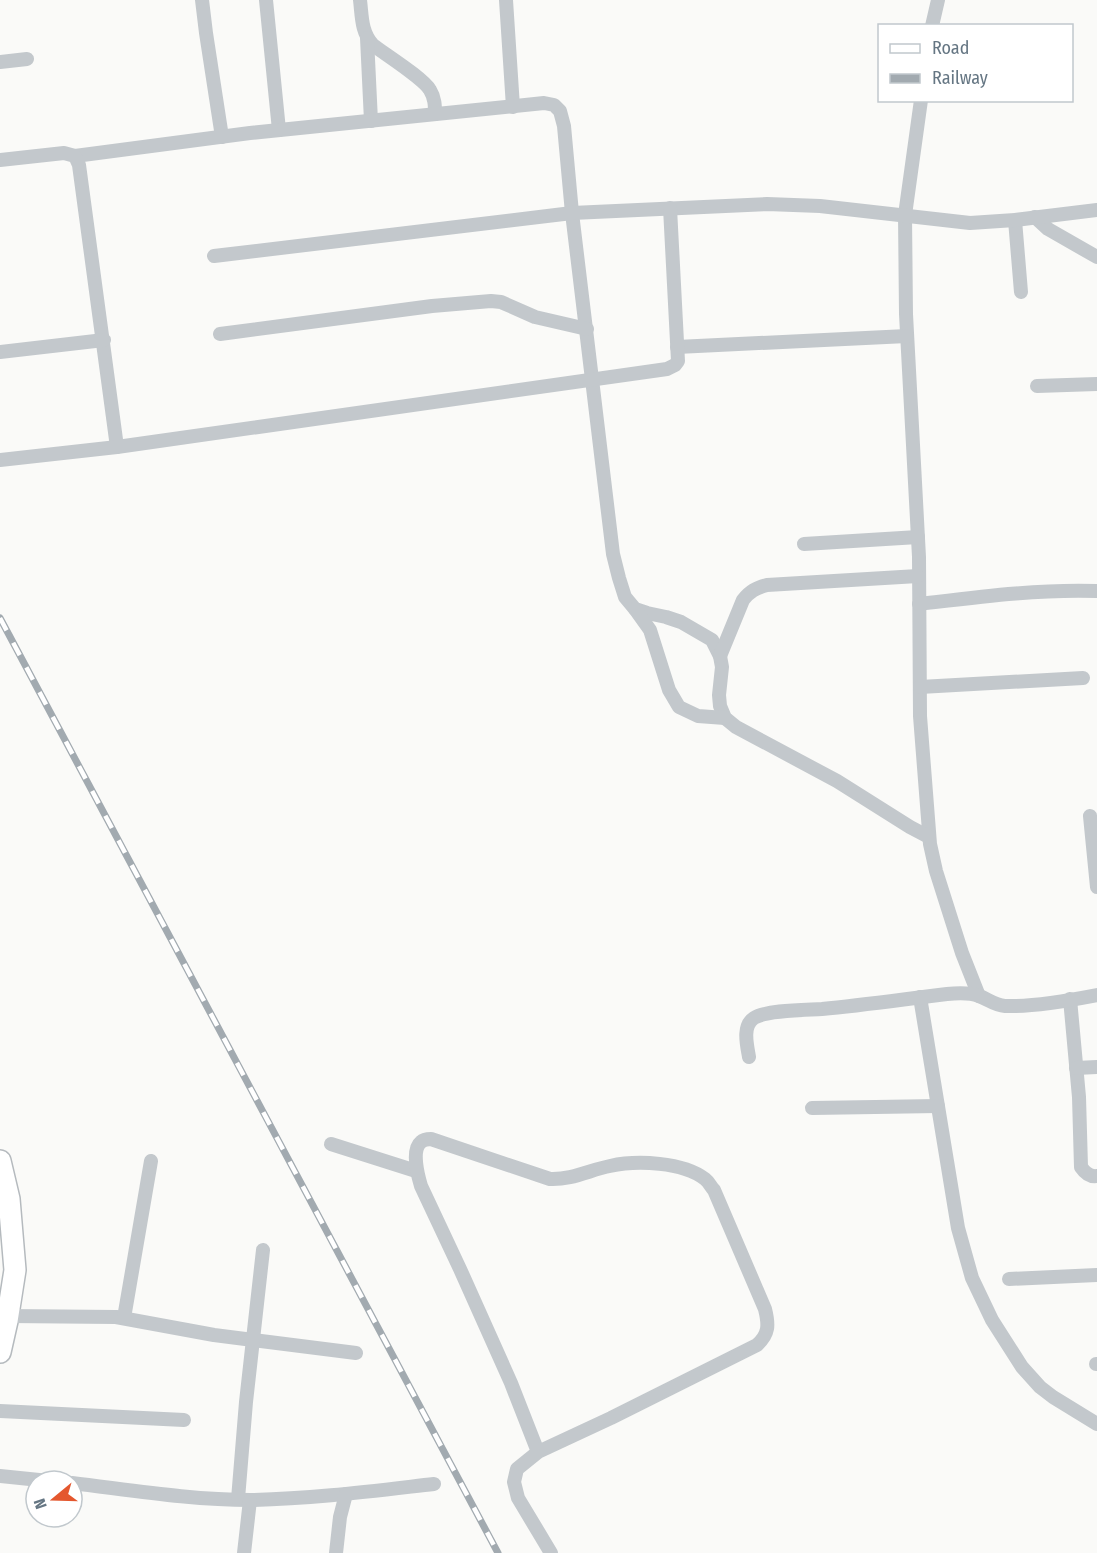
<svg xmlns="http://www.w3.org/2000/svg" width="1097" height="1553" font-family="'Fira Sans Condensed',sans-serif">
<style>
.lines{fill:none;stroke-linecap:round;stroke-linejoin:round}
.primary-casing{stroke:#b5babe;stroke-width:24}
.street{stroke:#c3c8cc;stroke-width:14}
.primary{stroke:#fff;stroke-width:21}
.rail-casing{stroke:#a2aab0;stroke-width:7}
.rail{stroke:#fff;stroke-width:4.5;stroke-dasharray:14;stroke-linecap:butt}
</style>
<rect width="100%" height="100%" fill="#fafaf8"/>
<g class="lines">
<g class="primary-casing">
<polyline id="primary" points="0,1161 9,1199 15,1270 7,1321 0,1352"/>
</g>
<g class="street">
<polyline points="202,0 206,33 222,137"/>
<polyline points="266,0 279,130"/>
<path d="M360 0C362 16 361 32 373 45 386 55 423 78 430 90 435 98 435 106 435 114"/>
<polyline points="506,0 513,107"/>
<polyline points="932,26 938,0"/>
<polyline points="367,38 371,121"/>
<polyline points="0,62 27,59"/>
<polyline points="921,100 905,215 906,314 919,557 920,716 930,844 936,871 962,953 979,996"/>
<polyline points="75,156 250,133 544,103 554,105 560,111 564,126 572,213 613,554 619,578 625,597 635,609 647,613 666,617 681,622 712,640 720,656 722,667 719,695 720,706 725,718 736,727 837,781 910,827 929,837"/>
<polyline points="0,160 64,153 75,156 79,165 117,447"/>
<polyline points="1035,217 1048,229 1097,257"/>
<polyline points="1015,220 1021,292"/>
<polyline points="214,256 572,213 767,204 820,206 970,223 1015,220 1097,210"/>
<polyline points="220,334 432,306 491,301 501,302 535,317 587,329"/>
<polyline points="677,347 907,336"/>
<polyline points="0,352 104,340"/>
<polyline points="1037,386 1097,384"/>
<polyline points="0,460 117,447 667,369 675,365 678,361 670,208"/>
<polyline points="804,544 918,537"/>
<path d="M919 604C978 597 1037 589 1097 591"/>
<polyline points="635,609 650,630 669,690 679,707 698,716 725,718"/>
<path d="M720 656 743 600C750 591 756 588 767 585L918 576"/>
<polyline points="920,687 1083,678"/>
<polyline points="1090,816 1097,887"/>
<polyline points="920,997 958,1228 972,1278 992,1320 1022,1367 1040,1387 1053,1397 1097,1424"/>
<path d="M1070 999 1079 1097 1081 1167C1085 1173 1090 1177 1097 1176"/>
<path d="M749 1057C747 1045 742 1026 754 1018 766 1010 806 1010 822 1009 864 1005 905 999 947 994 957 993 969 992 979 996 988 999 994 1005 1005 1006 1031 1007 1071 1000 1097 995"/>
<polyline points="1076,1068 1097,1067"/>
<polyline points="812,1108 938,1106"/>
<polyline points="331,1144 416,1171"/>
<polyline points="1009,1279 1097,1275"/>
<polyline points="8,1316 116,1317 214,1335 356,1353"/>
<polyline points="124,1318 151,1161"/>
<polyline points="1096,1364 1097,1364"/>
<polyline points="0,1411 184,1420"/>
<path d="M538 1452 511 1383 460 1269 421 1186C418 1176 411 1150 421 1142 423 1140 428 1139 431 1139L550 1179C571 1180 590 1170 610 1166 637 1160 683 1162 705 1179 709 1182 711 1187 714 1190L765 1309C769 1325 769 1334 757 1345L611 1418 538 1452 517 1469 514 1482 518 1498 551 1553"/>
<polyline points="0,1476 49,1481"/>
<path d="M72 1483C131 1490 191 1500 251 1500 312 1499 373 1491 434 1484"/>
<polyline points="238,1499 246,1402 263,1250"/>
<polyline points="244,1553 250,1500"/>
<polyline points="336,1553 340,1517 346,1494"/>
</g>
<use href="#primary" class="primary"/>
<g class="rail-casing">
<polyline id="rail" points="0,618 498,1553"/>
</g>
<use href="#rail" class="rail"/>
</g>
<rect x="878" y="24" width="195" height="78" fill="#ffffff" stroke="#c1c8cd" stroke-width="1.5"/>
<rect x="890" y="44" width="30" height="9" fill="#ffffff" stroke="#c1c8cd" stroke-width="1.5"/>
<text x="932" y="54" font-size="18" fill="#657683">Road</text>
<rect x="890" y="74" width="30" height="9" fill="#a2aab0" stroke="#c1c8cd" stroke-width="1.5"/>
<text x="932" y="84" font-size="18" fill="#657683">Railway</text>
<g transform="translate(54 1499) rotate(251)"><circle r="28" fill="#ffffff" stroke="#c1c8cd" stroke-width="1.5"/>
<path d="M0-4.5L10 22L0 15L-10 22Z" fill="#e4572e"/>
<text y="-9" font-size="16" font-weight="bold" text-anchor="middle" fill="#657683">N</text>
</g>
</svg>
